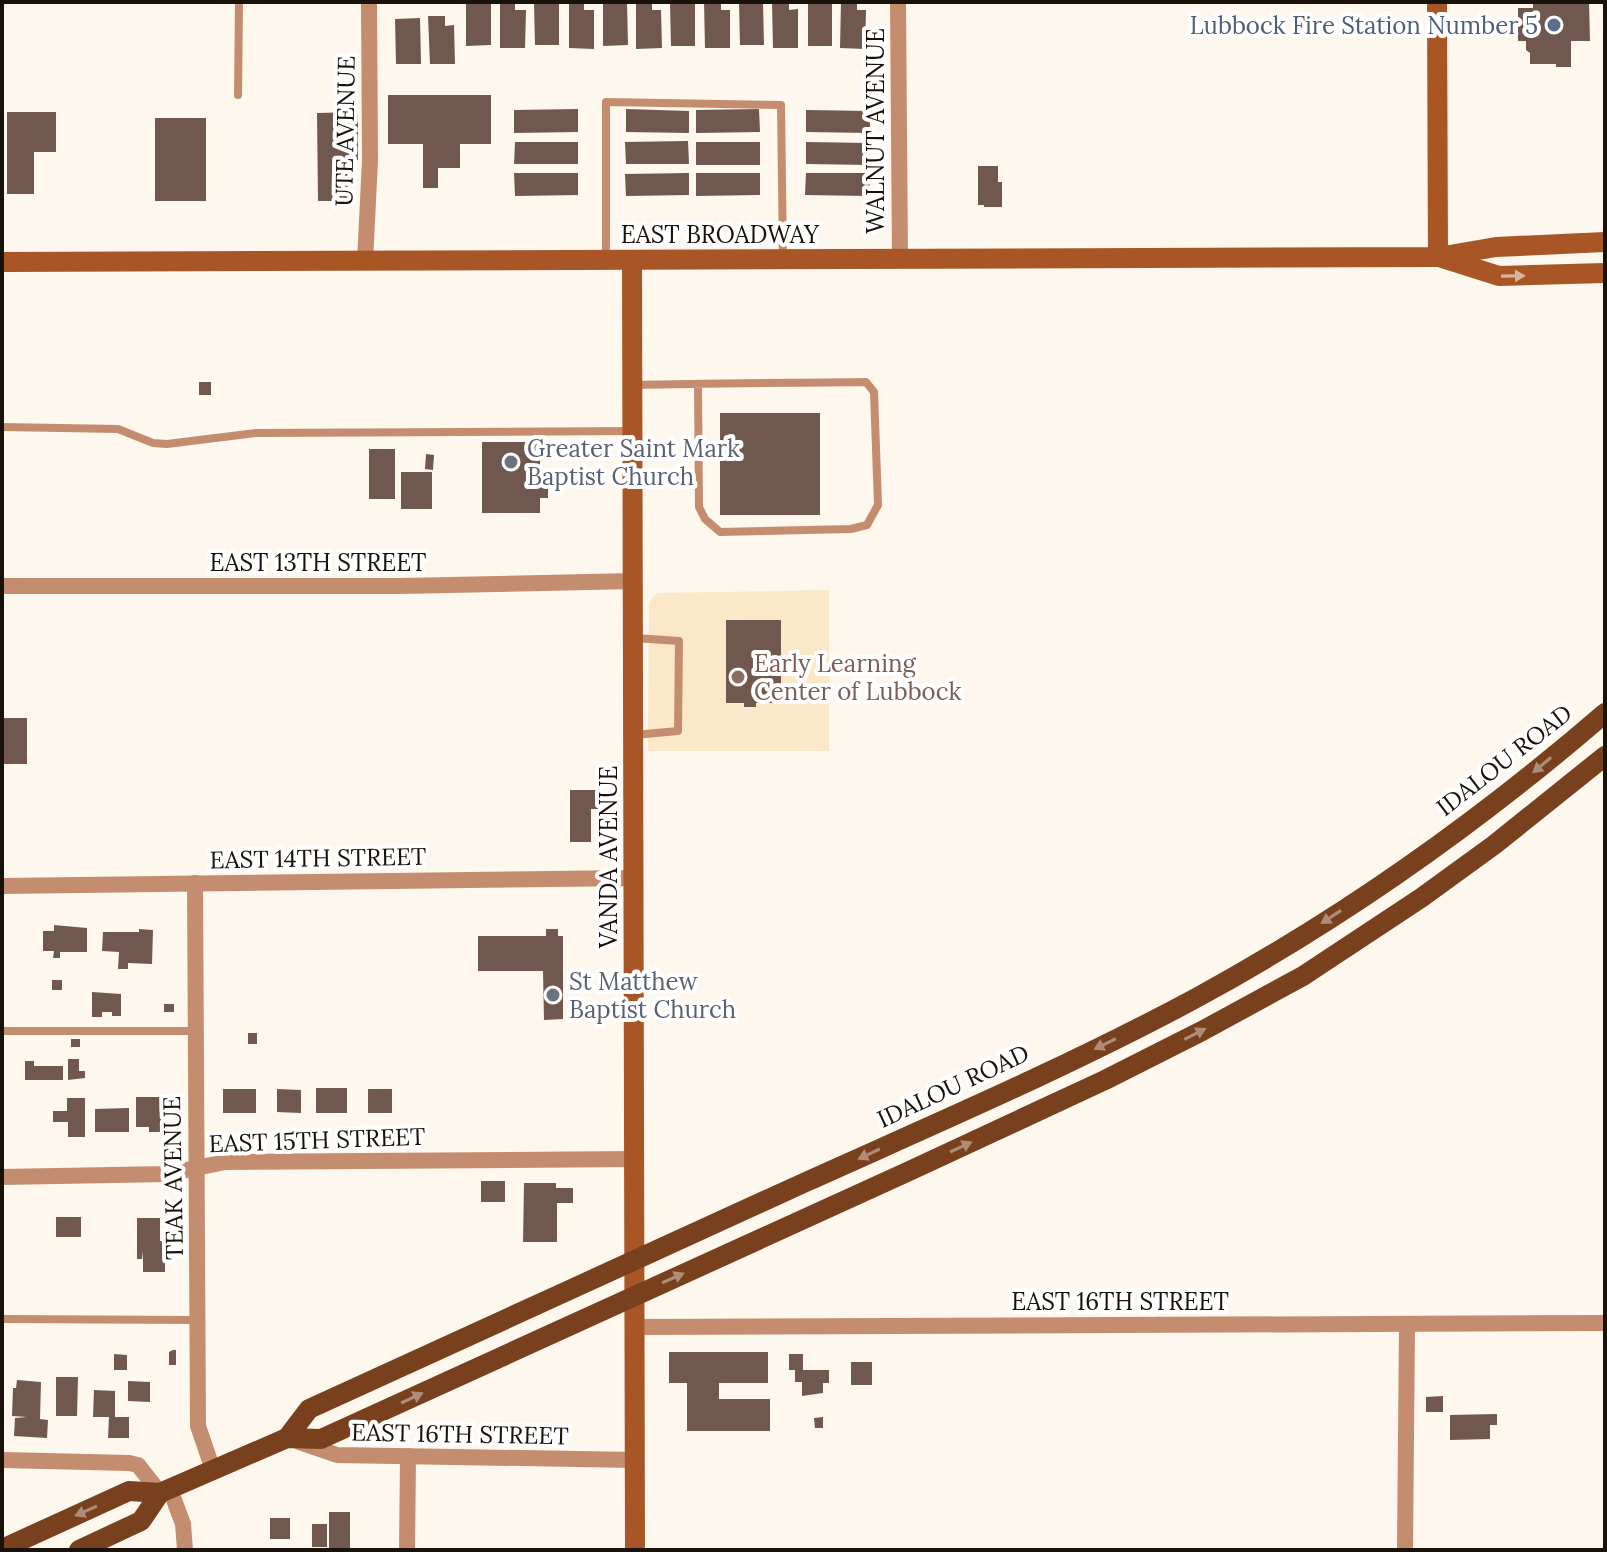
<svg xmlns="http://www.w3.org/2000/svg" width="1607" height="1552" font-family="Lora,serif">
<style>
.built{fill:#fbe8c8}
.building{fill:#70584e}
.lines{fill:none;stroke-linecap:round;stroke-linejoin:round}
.lane{stroke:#c58d6f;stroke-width:8}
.street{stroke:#c58d6f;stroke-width:16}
.secondary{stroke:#a85626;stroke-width:20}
.primary{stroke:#79401e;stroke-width:20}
.oneway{fill:#d8b39d}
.oneway2{fill:#af8c78}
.service-dot{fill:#5c6f8a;stroke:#fff;stroke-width:3}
.worship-dot{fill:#6b7280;stroke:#fff;stroke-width:3}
.education-dot{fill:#8d6e63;stroke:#fff;stroke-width:3}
.labels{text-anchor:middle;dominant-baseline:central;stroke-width:8;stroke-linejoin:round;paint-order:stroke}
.service-label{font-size:24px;fill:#4e5e75;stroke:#fff;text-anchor:end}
.street-label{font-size:24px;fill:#18120a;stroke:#fff}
.worship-label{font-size:24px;fill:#5b616d;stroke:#fff;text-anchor:start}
.education-label{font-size:24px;fill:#785e54;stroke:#fff;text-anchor:start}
</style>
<rect width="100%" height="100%" fill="#fdf7ed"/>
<polygon class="built" points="829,590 829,751 648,751 649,604 652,598 658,593"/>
<g class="building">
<polygon points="466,2 491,2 491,45 466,46"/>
<polygon points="500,2 515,2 515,10 526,10 525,48 500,48"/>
<polygon points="534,2 559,2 559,45 535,45"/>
<polygon points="569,2 584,2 584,10 594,10 594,49 569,48"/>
<polygon points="603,2 627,2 628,45 603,46"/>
<polygon points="636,2 652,2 652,10 661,10 662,48 636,49"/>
<polygon points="670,2 695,2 695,46 671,46"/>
<polygon points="704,2 721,2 721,10 730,10 730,48 705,48"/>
<polygon points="739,2 763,2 764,45 740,45"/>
<polygon points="772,2 789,2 789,10 798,9 798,48 773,48"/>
<rect x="808" y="2" width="24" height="44"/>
<polygon points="841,2 857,2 857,10 866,10 865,49 840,48"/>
<polygon points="1533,2 1589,2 1590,41 1571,41 1571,67 1556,67 1556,64 1530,64 1530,53 1526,50 1526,41 1518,41 1518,8 1533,8"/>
<polygon points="428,16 445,16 445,26 454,25 455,64 430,64"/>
<polygon points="420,18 421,64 396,64 395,19"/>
<polygon points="388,95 491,95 491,144 460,144 460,168 438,168 438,188 423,188 423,144 388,144"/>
<polygon points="578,109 578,132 514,133 514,110"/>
<polygon points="626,109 689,111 689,133 626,132"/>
<polygon points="759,109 760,132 696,133 696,110"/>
<polygon points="806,110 870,111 870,133 806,132"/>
<polygon points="7,112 56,112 56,152 34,152 34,194 7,194"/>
<polygon points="358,112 358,160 347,160 348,201 318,201 317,113"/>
<rect x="155" y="118" width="51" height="83"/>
<polygon points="688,141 689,164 626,164 625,142"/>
<polygon points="515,142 578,142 578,164 514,164"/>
<rect x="696" y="142" width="64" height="23"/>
<polygon points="806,142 870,143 870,165 806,164"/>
<polygon points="978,166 998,166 998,182 1002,182 1002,207 984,207 984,205 978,205"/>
<polygon points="514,173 578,173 578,195 515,196"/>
<polygon points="689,173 689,195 626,196 625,174"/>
<polygon points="696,173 760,173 760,195 696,196"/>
<polygon points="806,173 870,173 869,196 805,195"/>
<rect x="199" y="382" width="12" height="13"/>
<rect x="720" y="413" width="100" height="102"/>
<polygon points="482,442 540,442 540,481 548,481 548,498 540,498 540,513 482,513"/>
<rect x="369" y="449" width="26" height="50"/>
<polygon points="426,454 434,455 433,470 425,469"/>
<rect x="401" y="472" width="31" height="37"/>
<polygon points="726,620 781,620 781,703 756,703 756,707 744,707 744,703 726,703"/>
<rect x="2" y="718" width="25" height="46"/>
<polygon points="570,790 604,790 604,809 591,809 591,842 570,842"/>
<polygon points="54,925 87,928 87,952 60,952 60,958 53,958 54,951 43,951 43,931 54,931"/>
<polygon points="139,929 153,930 152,964 128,963 128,969 118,969 119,952 102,951 103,932 139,932"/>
<polygon points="546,929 558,929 558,936 563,936 563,1019 544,1020 543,971 478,971 478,936 546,936"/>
<rect x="52" y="980" width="10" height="10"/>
<polygon points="92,992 121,994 121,1016 112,1016 112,1012 102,1012 102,1017 92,1017"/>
<rect x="164" y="1004" width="10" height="8"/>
<rect x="248" y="1033" width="9" height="11"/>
<rect x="71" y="1039" width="9" height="8"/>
<polygon points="68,1059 79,1059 79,1071 85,1071 85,1078 68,1080"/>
<polygon points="25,1061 34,1061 34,1066 63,1066 63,1080 25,1080"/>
<rect x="316" y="1088" width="31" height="25"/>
<rect x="223" y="1089" width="33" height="24"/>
<polygon points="277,1089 301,1090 301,1113 277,1112"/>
<rect x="368" y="1089" width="24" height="24"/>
<polygon points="136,1097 164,1097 162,1132 149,1132 149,1127 136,1127"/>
<polygon points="67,1098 85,1098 85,1137 68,1137 68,1122 53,1122 53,1111 67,1111"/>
<polygon points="129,1108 129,1132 95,1132 95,1109"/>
<rect x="481" y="1181" width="24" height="21"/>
<polygon points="524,1183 556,1183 556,1188 573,1188 573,1203 557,1203 557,1242 523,1242"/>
<rect x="56" y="1217" width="25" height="20"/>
<polygon points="137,1218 160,1218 160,1241 163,1241 163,1252 165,1252 165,1272 143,1272 143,1251 142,1259 137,1259"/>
<polygon points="173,1350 176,1350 176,1365 169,1365 169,1352"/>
<polygon points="669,1352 768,1352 768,1383 719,1383 719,1399 770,1399 770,1431 687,1431 687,1383 669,1383"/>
<polygon points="114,1354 127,1355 127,1370 114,1370"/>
<polygon points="789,1354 803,1354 803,1370 829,1370 829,1383 823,1383 823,1393 802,1396 802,1382 795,1382 795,1370 789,1370"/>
<rect x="851" y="1362" width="21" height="23"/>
<polygon points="56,1377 78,1377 77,1416 56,1416"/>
<polygon points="17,1380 41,1382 40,1419 48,1420 47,1438 14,1436 15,1418 27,1417 12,1416 13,1388 16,1388"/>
<polygon points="128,1381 150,1382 150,1402 128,1401"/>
<polygon points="94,1390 115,1391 115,1417 129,1417 129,1438 108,1438 109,1417 93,1417"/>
<polygon points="1443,1396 1443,1412 1426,1412 1426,1397"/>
<polygon points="1497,1414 1497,1425 1490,1425 1490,1439 1450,1440 1450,1415"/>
<polygon points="823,1417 823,1428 815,1428 814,1418"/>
<rect x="329" y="1512" width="21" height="38"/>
<rect x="270" y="1518" width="20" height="21"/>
<rect x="312" y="1524" width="15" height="23"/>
</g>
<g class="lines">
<g class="lane">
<polyline points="238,95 239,2"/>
<polyline points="606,260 606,102 781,105 783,259"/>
<path d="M634 385C711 383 788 383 866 382L874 392 878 505 867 525 851 529 720 532 705 519 699 507 698 384"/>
<polyline points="2,427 118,429 153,443 167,444 256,433 633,431"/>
<polyline points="634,735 678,731 679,641 635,638"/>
<polyline points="2,1031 195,1031"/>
<polyline points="2,1319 198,1320"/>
</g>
<g class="street">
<polyline points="898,2 900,260"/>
<polyline points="365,262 370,160 369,2"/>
<polyline points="2,586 400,586 634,581"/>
<polyline points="195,883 198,1426 213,1470"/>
<polyline points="2,886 634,878"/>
<polyline points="2,1177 167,1174 225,1162 634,1159"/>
<polyline points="635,1327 1605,1323"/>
<polyline points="299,1442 337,1455 635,1460"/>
<polyline points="2,1460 129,1463 138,1465 160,1493"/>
<polyline points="170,1489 183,1524 185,1550"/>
<polyline points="407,1550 408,1456"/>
<polyline points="1405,1550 1407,1324"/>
</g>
<g class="secondary">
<polyline points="1437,2 1438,257"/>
<polyline points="1442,258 1499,276 1605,273"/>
<polyline points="632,261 635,1550"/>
<polyline points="2,262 1438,257 1496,247 1605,242"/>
</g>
<g class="primary">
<path d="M287 1438 309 1409C475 1333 642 1257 808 1181 939 1122 1072 1065 1198 997 1343 918 1480 821 1605 713"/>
<polyline points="2,1549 129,1491 160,1493 287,1438 321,1439 905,1173 1105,1080 1202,1031 1303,976 1421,898 1494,845 1605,756"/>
<polyline points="79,1550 141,1521 160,1493"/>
</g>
</g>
<defs><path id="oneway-solid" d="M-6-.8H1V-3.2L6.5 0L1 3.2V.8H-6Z" transform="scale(2)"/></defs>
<use class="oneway" href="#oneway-solid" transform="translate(1513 276) rotate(-1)"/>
<g class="oneway2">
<use href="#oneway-solid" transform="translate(1542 765) rotate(140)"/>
<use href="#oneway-solid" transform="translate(1331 917) rotate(147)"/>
<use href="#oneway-solid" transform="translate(1195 1034) rotate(-27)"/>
<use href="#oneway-solid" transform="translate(1105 1044) rotate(154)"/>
<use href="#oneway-solid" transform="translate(961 1147) rotate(-25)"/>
<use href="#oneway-solid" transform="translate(869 1154) rotate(155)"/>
<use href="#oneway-solid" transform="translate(673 1278) rotate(-24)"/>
<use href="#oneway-solid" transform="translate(412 1398) rotate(-25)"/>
<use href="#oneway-solid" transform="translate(86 1511) rotate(156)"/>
</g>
<circle class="service-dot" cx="1554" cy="25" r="8"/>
<g class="worship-dot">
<circle cx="511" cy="462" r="8"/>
<circle cx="553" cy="995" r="8"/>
</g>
<circle class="education-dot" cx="738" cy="677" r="8"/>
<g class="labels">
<g class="service-label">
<text x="1538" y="25">Lubbock Fire Station Number 5</text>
</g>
<g class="street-label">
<text transform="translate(345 131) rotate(-89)">UTE AVENUE</text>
<text transform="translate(875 131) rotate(-90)">WALNUT AVENUE</text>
<text x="720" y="234">EAST BROADWAY</text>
<text x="318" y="562">EAST 13TH STREET</text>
<text transform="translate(1504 760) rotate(-38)">IDALOU ROAD</text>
<text transform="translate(608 857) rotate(-90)">VANDA AVENUE</text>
<text transform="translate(318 858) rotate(-1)">EAST 14TH STREET</text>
<text transform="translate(953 1086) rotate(-25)">IDALOU ROAD</text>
<text transform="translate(317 1140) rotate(-2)">EAST 15TH STREET</text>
<text transform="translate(173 1178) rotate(-91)">TEAK AVENUE</text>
<text x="1120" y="1301">EAST 16TH STREET</text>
<text transform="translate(460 1434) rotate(1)">EAST 16TH STREET</text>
</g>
<g class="worship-label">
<text x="527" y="448">Greater Saint Mark<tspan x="527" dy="28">Baptist Church</tspan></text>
<text x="569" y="981">St Matthew<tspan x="569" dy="28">Baptist Church</tspan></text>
</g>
<g class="education-label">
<text x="754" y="663">Early Learning<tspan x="754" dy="28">Center of Lubbock</tspan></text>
</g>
</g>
<rect width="1607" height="1552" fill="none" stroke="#18120a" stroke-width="8"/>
</svg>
